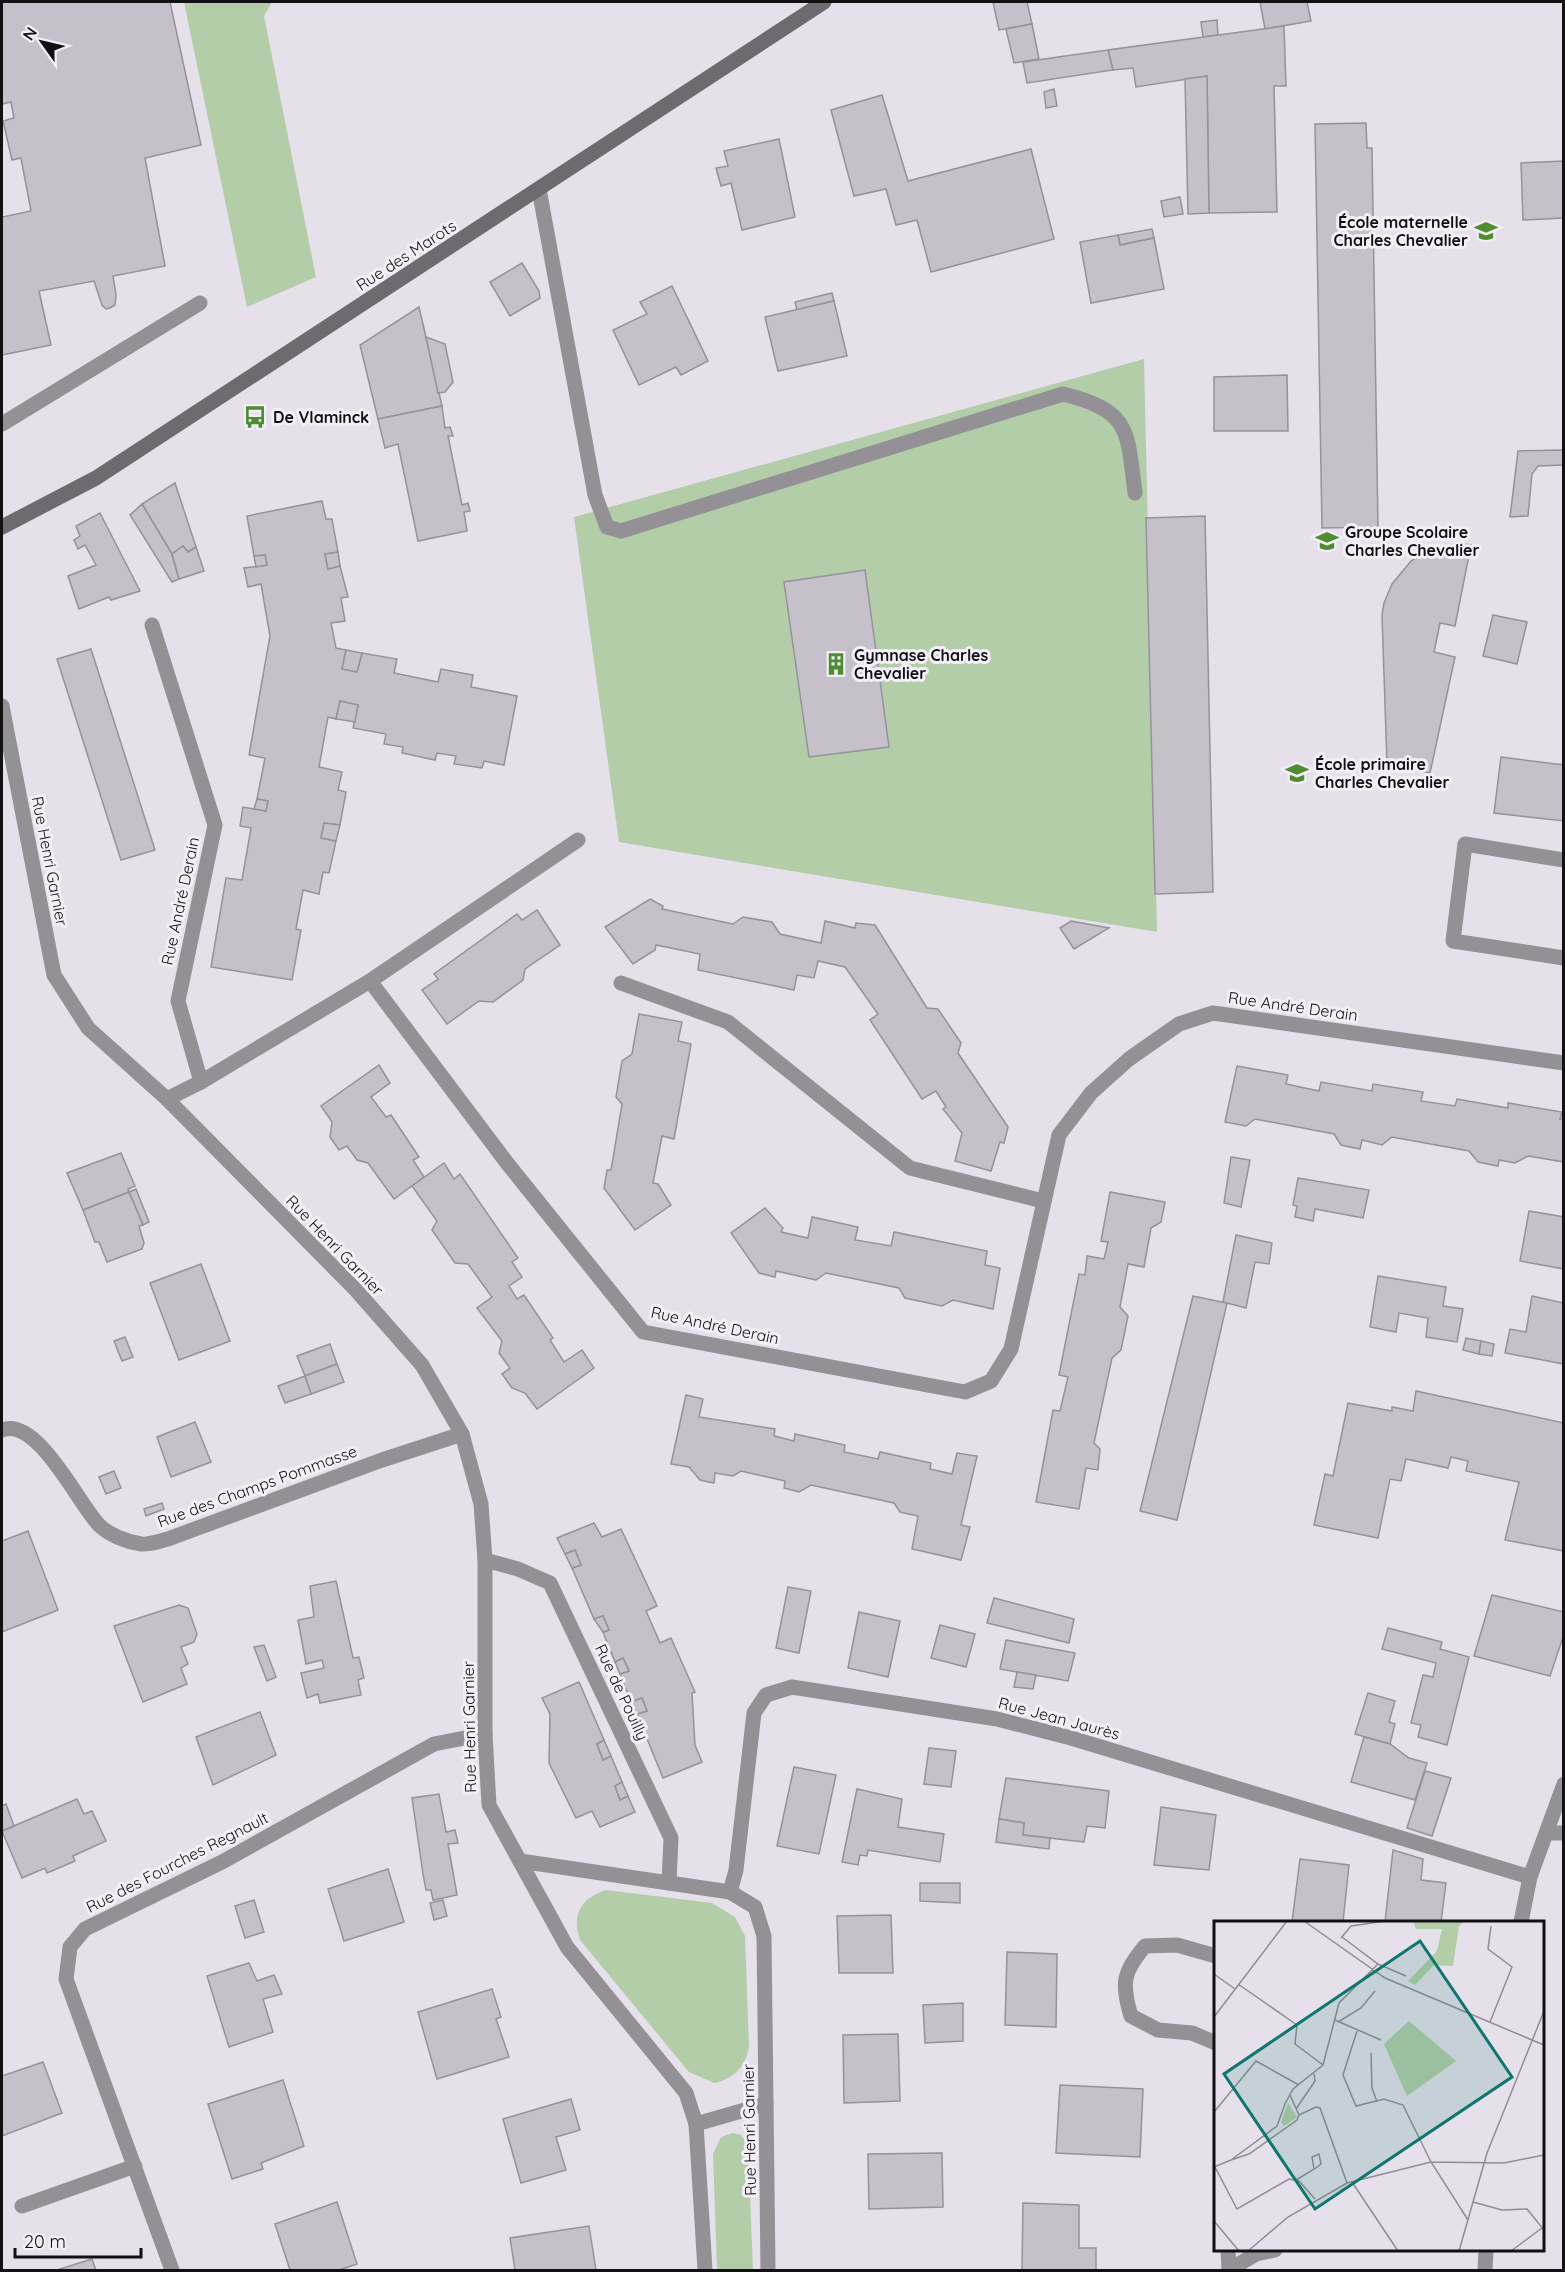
<svg xmlns="http://www.w3.org/2000/svg" width="1565" height="2272" font-family="Quicksand,sans-serif">
<style>
.green{fill:#b3cda9}
.building{fill:#c5c0c9;stroke:#96919a;stroke-width:1.5}
.lines{fill:none;stroke-linecap:round;stroke-linejoin:round}
.service{stroke:#939195;stroke-width:15}
.minor{stroke:#939195;stroke-width:15}
.secondary{stroke:#6e6b70;stroke-width:15}
.labels{text-anchor:middle;dominant-baseline:central;stroke-width:6;stroke-linejoin:round;paint-order:stroke}
.poi-label{font-size:16px;font-weight:bold;fill:#111013;stroke:#f3eef7;text-anchor:start}
.street-label{font-size:16px;fill:#111013;stroke:#f3eef7}
.inset-road{fill:none;stroke:#908d94;stroke-width:1.5}
.view{fill:#0f766e;fill-opacity:0.15;stroke:#0f766e;stroke-width:3}
.inset-edge{fill:none;stroke:#111013;stroke-width:3}
</style>
<rect width="100%" height="100%" fill="#e5e0ea"/>
<g class="green">
<polygon points="184,2 272,2 264,16 316,277 247,307"/>
<polygon points="1144,359 1157,932 619,842 574,517"/>
<path d="M606 1890 712 1903 735 1917 745 1936 749 2047C746 2066 734 2079 714 2083L689 2072 580 1940C571 1915 581 1898 606 1890Z"/>
<polygon points="733,2133 741,2135 748,2144 753,2270 717,2270 713,2154 721,2137"/>
</g>
<g class="building">
<polygon points="2,2 170,2 201,145 145,158 165,266 113,276 116,295 115,305 110,308 106,309 102,305 94,281 39,291 51,345 2,355 2,217 31,211 21,158 12,160 3,121 14,118 11,102 2,104"/>
<polygon points="993,2 1027,2 1032,24 999,30"/>
<polygon points="1260,2 1307,2 1311,21 1265,29"/>
<polygon points="1217,20 1218,35 1203,37 1201,22"/>
<polygon points="1032,24 1039,59 1014,63 1006,29"/>
<polygon points="1284,26 1286,86 1274,86 1277,212 1209,213 1207,76 1136,87 1133,68 1113,70 1108,50"/>
<polygon points="1108,50 1113,70 1027,83 1023,62"/>
<polygon points="1207,76 1209,213 1188,214 1185,79"/>
<polygon points="1054,89 1057,106 1046,108 1044,92"/>
<polygon points="882,95 908,181 1031,149 1054,239 931,272 917,220 896,225 886,189 854,196 831,110"/>
<polygon points="1366,123 1367,148 1372,148 1378,527 1322,528 1315,124"/>
<polygon points="779,139 795,217 742,230 731,183 721,186 716,168 728,166 724,151"/>
<polygon points="1564,161 1564,218 1523,220 1521,163"/>
<polygon points="1180,197 1183,214 1164,217 1161,201"/>
<polygon points="1152,229 1154,238 1120,245 1118,235"/>
<polygon points="1118,235 1120,245 1154,238 1164,289 1091,303 1080,242"/>
<polygon points="522,263 539,291 540,298 510,316 490,282"/>
<polygon points="672,286 708,361 681,375 676,367 639,385 613,330 647,314 640,302"/>
<polygon points="832,293 834,301 797,310 795,302"/>
<polygon points="834,301 847,356 778,371 765,317"/>
<polygon points="419,307 442,406 378,419 360,345"/>
<polygon points="426,337 445,344 453,382 445,392 438,393"/>
<polygon points="1287,375 1288,431 1214,431 1214,377"/>
<polygon points="442,406 445,428 450,427 453,436 448,436 462,505 468,503 470,511 464,512 467,531 418,541 398,444 385,448 378,419"/>
<polygon points="1564,450 1564,465 1538,466 1532,474 1528,516 1510,517 1518,451"/>
<polygon points="175,483 196,547 188,552 183,546 172,554 142,504"/>
<polygon points="322,501 326,519 332,519 338,552 325,554 328,569 340,566 348,597 341,598 345,621 331,623 336,648 346,650 342,669 357,672 362,653 397,659 394,673 438,682 441,669 473,675 471,687 517,696 504,765 484,761 482,768 454,764 456,756 437,753 435,760 402,753 403,747 384,744 386,734 353,728 358,705 340,701 336,719 328,717 319,767 342,772 338,790 346,792 340,825 324,823 321,838 336,841 329,873 323,872 319,894 303,890 296,929 301,930 292,980 211,967 226,878 242,880 251,828 240,826 243,807 266,811 268,801 257,799 265,758 249,755 270,636 261,584 248,587 244,568 267,565 265,555 254,556 247,516"/>
<polygon points="142,504 172,554 179,579 172,582 130,515"/>
<polygon points="100,513 140,591 111,600 109,597 79,609 68,576 96,565 85,545 78,549 74,540 80,536 76,526"/>
<polygon points="1205,516 1213,892 1155,894 1146,518"/>
<polygon points="1461,544 1471,545 1455,626 1440,623 1434,652 1455,657 1430,773 1387,764 1382,615 1384,603 1392,584 1411,561 1425,552 1430,554 1445,546"/>
<polygon points="183,546 188,552 196,547 204,571 179,579 172,554"/>
<polygon points="338,552 340,566 328,569 325,554"/>
<polygon points="265,555 267,565 256,567 254,556"/>
<polygon points="865,570 889,747 809,757 784,582"/>
<polygon points="1493,615 1527,622 1517,664 1483,656"/>
<polygon points="91,649 155,850 121,860 57,659"/>
<polygon points="346,650 362,653 357,672 342,669"/>
<polygon points="340,701 358,705 355,722 336,719"/>
<polygon points="1501,757 1564,765 1564,821 1494,813"/>
<polygon points="257,799 268,801 266,811 254,809"/>
<polygon points="324,823 340,825 336,841 321,838"/>
<polygon points="650,899 663,906 662,909 733,924 743,917 772,922 780,934 821,943 825,921 855,928 856,923 875,925 927,1008 938,1009 961,1043 958,1053 1008,1127 1004,1143 1000,1142 991,1171 955,1161 962,1133 943,1109 946,1107 936,1091 922,1099 870,1020 878,1014 845,967 818,961 814,978 797,975 794,990 698,970 700,954 656,945 655,950 633,964 605,927"/>
<polygon points="537,910 560,945 525,969 523,980 493,1002 479,1001 447,1024 422,990 438,979 434,974 517,914 522,920"/>
<polygon points="1071,921 1109,928 1074,949 1060,928"/>
<polygon points="639,1014 682,1022 678,1041 691,1044 674,1139 662,1136 653,1183 658,1184 671,1205 635,1230 604,1188 607,1170 611,1170 622,1104 616,1097 622,1061 632,1054"/>
<polygon points="379,1065 390,1083 371,1097 386,1117 391,1115 419,1157 413,1160 424,1177 394,1199 368,1163 357,1160 347,1146 339,1150 330,1137 332,1122 321,1106"/>
<polygon points="1237,1066 1288,1075 1286,1084 1319,1091 1321,1082 1372,1091 1373,1084 1423,1092 1421,1101 1455,1106 1457,1099 1508,1108 1508,1103 1562,1112 1560,1119 1564,1119 1564,1162 1528,1156 1515,1163 1499,1160 1498,1166 1478,1162 1469,1151 1392,1137 1382,1145 1362,1140 1360,1149 1341,1145 1334,1134 1255,1119 1246,1126 1225,1122"/>
<polygon points="121,1153 135,1186 128,1189 129,1192 83,1210 67,1173"/>
<polygon points="1231,1157 1250,1160 1241,1207 1224,1203"/>
<polygon points="444,1163 454,1179 460,1174 518,1258 512,1262 522,1277 509,1286 517,1299 524,1295 553,1338 550,1340 564,1362 582,1350 594,1368 537,1409 525,1393 512,1388 502,1374 510,1368 499,1353 502,1341 477,1308 492,1297 468,1264 455,1263 432,1230 437,1221 412,1186"/>
<polygon points="1298,1178 1369,1190 1363,1218 1315,1209 1313,1221 1295,1217 1297,1206 1293,1205"/>
<polygon points="136,1189 149,1222 143,1225 129,1192"/>
<polygon points="129,1192 143,1225 139,1226 144,1243 142,1249 107,1262 99,1242 95,1242 83,1210"/>
<polygon points="1110,1192 1165,1202 1161,1222 1151,1228 1144,1267 1128,1264 1120,1307 1128,1316 1121,1350 1112,1358 1094,1443 1100,1449 1098,1470 1086,1468 1079,1509 1036,1502 1053,1410 1060,1411 1068,1377 1059,1375 1079,1274 1085,1275 1087,1256 1104,1259 1108,1242 1101,1241"/>
<polygon points="765,1208 783,1228 781,1232 808,1238 812,1217 858,1227 855,1240 891,1246 894,1232 987,1251 985,1265 1000,1268 993,1309 953,1300 942,1306 905,1298 899,1288 826,1273 816,1280 776,1271 775,1277 759,1273 731,1233"/>
<polygon points="1529,1211 1564,1217 1564,1269 1520,1261"/>
<polygon points="1236,1235 1272,1243 1269,1264 1255,1262 1246,1308 1223,1302"/>
<polygon points="201,1264 230,1341 179,1360 150,1283"/>
<polygon points="1378,1276 1446,1287 1443,1306 1463,1309 1457,1342 1426,1337 1428,1318 1399,1313 1396,1332 1370,1327"/>
<polygon points="1193,1296 1227,1303 1177,1520 1140,1511"/>
<polygon points="1532,1296 1564,1303 1564,1364 1505,1353 1510,1329 1526,1332"/>
<polygon points="125,1337 133,1357 122,1361 114,1341"/>
<polygon points="1466,1338 1481,1341 1479,1354 1463,1350"/>
<polygon points="1481,1341 1494,1344 1492,1356 1479,1354"/>
<polygon points="330,1344 337,1364 305,1376 297,1356"/>
<polygon points="337,1364 344,1382 311,1394 305,1376"/>
<polygon points="305,1376 311,1394 285,1403 278,1386"/>
<polygon points="1416,1391 1564,1423 1564,1551 1505,1540 1519,1482 1466,1471 1468,1461 1451,1457 1448,1468 1406,1459 1401,1481 1390,1479 1378,1538 1314,1525 1325,1474 1333,1476 1348,1403 1392,1411 1392,1407 1413,1411"/>
<polygon points="686,1395 703,1399 699,1417 775,1429 774,1436 794,1441 795,1434 845,1445 844,1452 878,1459 880,1452 931,1463 930,1469 952,1474 957,1453 977,1456 961,1525 970,1527 961,1560 912,1549 918,1516 900,1512 894,1503 811,1485 799,1492 784,1488 785,1481 741,1471 733,1476 715,1473 714,1483 700,1480 689,1467 671,1464"/>
<polygon points="195,1422 211,1462 171,1477 157,1437"/>
<polygon points="114,1471 121,1488 106,1494 99,1477"/>
<polygon points="162,1503 164,1509 146,1516 144,1509"/>
<polygon points="594,1523 602,1537 621,1529 657,1606 646,1611 660,1643 671,1638 695,1692 692,1693 695,1745 702,1762 663,1778 637,1714 647,1711 642,1698 631,1702 620,1674 629,1671 623,1658 615,1662 603,1632 609,1630 603,1616 594,1619 572,1568 581,1565 575,1550 565,1554 557,1538"/>
<polygon points="28,1531 58,1610 2,1632 2,1541"/>
<polygon points="575,1550 581,1565 572,1568 565,1554"/>
<polygon points="336,1581 353,1658 359,1657 364,1678 358,1680 361,1695 320,1703 318,1694 307,1698 301,1673 324,1668 322,1660 306,1664 298,1620 314,1617 310,1586"/>
<polygon points="788,1587 811,1591 799,1653 776,1648"/>
<polygon points="1492,1595 1564,1612 1564,1634 1550,1676 1474,1656"/>
<polygon points="994,1598 1074,1619 1069,1643 987,1623"/>
<polygon points="179,1605 188,1608 197,1634 194,1642 181,1647 188,1664 181,1668 187,1684 143,1702 114,1626"/>
<polygon points="859,1612 900,1621 888,1677 848,1668"/>
<polygon points="603,1616 609,1630 603,1632 594,1619"/>
<polygon points="940,1625 975,1634 966,1667 931,1658"/>
<polygon points="1388,1628 1442,1642 1440,1649 1469,1657 1447,1745 1418,1737 1421,1725 1411,1723 1423,1675 1433,1677 1436,1663 1382,1649"/>
<polygon points="1006,1640 1075,1653 1068,1681 1000,1669"/>
<polygon points="264,1645 276,1677 267,1681 254,1647"/>
<polygon points="623,1658 629,1671 620,1674 615,1662"/>
<polygon points="1017,1672 1036,1675 1033,1689 1014,1687"/>
<polygon points="579,1682 604,1740 597,1744 603,1760 611,1756 622,1782 615,1786 620,1800 628,1796 635,1812 600,1827 592,1811 576,1818 549,1763 550,1714 542,1698"/>
<polygon points="1368,1693 1395,1701 1389,1722 1395,1724 1390,1744 1355,1734"/>
<polygon points="642,1698 647,1711 637,1714 631,1702"/>
<polygon points="260,1712 276,1755 213,1785 196,1737"/>
<polygon points="1364,1737 1390,1744 1409,1758 1427,1763 1415,1800 1351,1782"/>
<polygon points="604,1740 611,1756 603,1760 597,1744"/>
<polygon points="929,1748 956,1751 951,1787 924,1784"/>
<polygon points="794,1767 836,1775 819,1854 777,1846"/>
<polygon points="1425,1771 1451,1778 1432,1836 1407,1828"/>
<polygon points="1006,1778 1109,1791 1105,1828 1087,1826 1084,1842 1023,1835 1024,1823 999,1819"/>
<polygon points="622,1782 628,1796 620,1800 615,1786"/>
<polygon points="857,1789 902,1799 898,1827 944,1834 940,1862 868,1850 867,1856 860,1855 858,1865 842,1862"/>
<polygon points="439,1794 446,1832 455,1830 458,1843 448,1844 457,1895 433,1900 431,1890 426,1890 423,1874 412,1798"/>
<polygon points="77,1799 84,1814 92,1811 106,1841 73,1856 75,1861 47,1873 45,1868 22,1878 2,1831"/>
<polygon points="6,1804 14,1826 2,1831 2,1806"/>
<polygon points="1161,1807 1216,1815 1209,1870 1154,1865"/>
<polygon points="999,1819 1024,1823 1023,1835 1050,1838 1049,1849 996,1842"/>
<polygon points="1393,1850 1423,1859 1421,1880 1446,1883 1441,1922 1385,1922"/>
<polygon points="1300,1859 1349,1865 1343,1922 1292,1922"/>
<polygon points="388,1869 404,1922 344,1941 328,1889"/>
<polygon points="920,1883 960,1883 960,1903 920,1901"/>
<polygon points="254,1900 264,1932 245,1938 235,1906"/>
<polygon points="443,1900 447,1916 434,1920 430,1903"/>
<polygon points="891,1915 893,1973 839,1973 837,1916"/>
<polygon points="1007,1952 1057,1954 1056,2027 1005,2025"/>
<polygon points="249,1963 257,1981 274,1975 282,1994 263,1999 273,2032 229,2047 207,1976"/>
<polygon points="492,1989 501,2017 496,2019 509,2057 437,2079 418,2012"/>
<polygon points="963,2003 963,2041 925,2043 923,2005"/>
<polygon points="898,2034 900,2101 844,2103 843,2035"/>
<polygon points="43,2062 62,2113 2,2136 2,2076"/>
<polygon points="283,2080 304,2146 261,2163 263,2169 232,2179 208,2104"/>
<polygon points="1060,2085 1143,2089 1140,2157 1056,2153"/>
<polygon points="571,2099 580,2130 556,2137 566,2170 521,2183 503,2119"/>
<polygon points="942,2153 943,2207 869,2209 868,2154"/>
<polygon points="337,2202 357,2264 339,2270 290,2270 275,2224"/>
<polygon points="1023,2203 1079,2205 1079,2248 1096,2248 1096,2270 1022,2270"/>
<polygon points="589,2226 596,2270 515,2270 510,2238"/>
<polygon points="92,2259 96,2270 57,2270"/>
</g>
<g class="lines">
<g class="service">
<path d="M539 189 595 495 607 527 621 531 1063 394C1131 411 1127 430 1135 493"/>
<polyline points="1564,860 1465,844 1453,941 1564,958"/>
<polyline points="22,2206 135,2166"/>
</g>
<g class="minor">
<polyline points="2,424 200,303"/>
<polyline points="152,625 215,825 178,1001 201,1082"/>
<polyline points="2,706 54,975 88,1028 167,1099 355,1289 422,1365 462,1434 481,1504 485,1560 485,1734 489,1805 567,1947 686,2093 696,2124 705,2270"/>
<polyline points="370,981 507,1163 643,1332 965,1392 991,1381 1011,1349 1059,1135 1091,1093 1129,1059 1179,1024 1213,1013 1564,1063"/>
<polyline points="621,983 728,1022 910,1168 1043,1201"/>
<polyline points="167,1099 201,1082 370,981 578,840"/>
<path d="M2 1430C37 1416 78 1503 99 1525 109 1535 127 1542 141 1544 149 1545 160 1541 168 1539L382 1460 462 1434"/>
<polyline points="485,1560 518,1569 550,1583 671,1838 669,1883"/>
<polyline points="1547,1833 1564,1833"/>
<polyline points="520,1861 730,1892 755,1907 764,1936 768,2270"/>
<polyline points="730,1892 736,1870 754,1713 766,1695 792,1687 997,1719 1071,1738 1530,1877"/>
<polyline points="1521,1922 1530,1877 1564,1784"/>
<path d="M1216 1956 1177 1945 1145 1946C1123 1972 1121 1983 1131 2016L1158 2030 1192 2033 1216 2043"/>
<polyline points="696,2124 766,2104"/>
<polyline points="1228,2250 1229,2270"/>
<polyline points="172,2270 66,1979 70,1947 85,1929 222,1862 434,1744 485,1734"/>
<polyline points="1229,2270 1256,2254 1275,2250"/>
<polyline points="1485,2270 1486,2250"/>
</g>
<polyline class="secondary" points="2,527 96,478 824,2"/>
</g>
<defs>
<g id="school-bare" transform="scale(1.8)"><path d="M0-5L7-2L0 1L-7-2ZM-4 1L0 2.5L4 1V4Q0 6-4 4Z" fill="#4e8e30" stroke="#f3eef7" stroke-width="2.5" paint-order="stroke"/></g>
<g id="bus-bare" transform="scale(1.8)"><path d="M-5-6H5V4H4V6H2V4H-2V6H-4V4H-5ZM-3.5-4V0h7V-4ZM-3.5 1.2v1.5H-2V1.2ZM2 1.2v1.5H3.5V1.2Z" fill="#4e8e30" stroke="#f3eef7" stroke-width="2.5" paint-order="stroke"/></g>
<g id="building-bare" transform="scale(1.8)"><path d="M-4-6H4V6H1V3H-1V6H-4ZM-2.5-4.3h1.7v1.8h-1.7ZM.8-4.3h1.7v1.8H.8ZM-2.5-1h1.7V.8h-1.7ZM.8-1h1.7V.8H.8Z" fill="#4e8e30" stroke="#f3eef7" stroke-width="2.5" paint-order="stroke"/></g>
</defs>
<g fill-rule="evenodd">
<use href="#school-bare" x="1486" y="231"/>
<use href="#bus-bare" x="255" y="417"/>
<use href="#school-bare" x="1327" y="541"/>
<use href="#building-bare" x="836" y="664"/>
<use href="#school-bare" x="1297" y="773"/>
</g>
<g class="labels">
<g class="poi-label">
<text x="1468" y="222" text-anchor="end">École maternelle<tspan x="1468" dy="18">Charles Chevalier</tspan></text>
<text x="273" y="417">De Vlaminck</text>
<text x="1345" y="532">Groupe Scolaire<tspan x="1345" dy="18">Charles Chevalier</tspan></text>
<text x="854" y="655">Gymnase Charles<tspan x="854" dy="18">Chevalier</tspan></text>
<text x="1315" y="764">École primaire<tspan x="1315" dy="18">Charles Chevalier</tspan></text>
</g>
<g class="street-label">
<text transform="translate(406 255) rotate(-33)">Rue des Marots</text>
<text transform="translate(50 861) rotate(79)">Rue Henri Garnier</text>
<text transform="translate(180 901) rotate(-78)">Rue André Derain</text>
<text transform="translate(1293 1006) rotate(8)">Rue André Derain</text>
<text transform="translate(335 1245) rotate(46)">Rue Henri Garnier</text>
<text transform="translate(715 1325) rotate(12)">Rue André Derain</text>
<text transform="translate(257 1486) rotate(-20)">Rue des Champs Pommasse</text>
<text transform="translate(622 1692) rotate(65)">Rue de Pouilly</text>
<text transform="translate(1059 1718) rotate(15)">Rue Jean Jaurès</text>
<text transform="translate(469 1727) rotate(-91)">Rue Henri Garnier</text>
<text transform="translate(177 1862) rotate(-27)">Rue des Fourches Regnault</text>
<text transform="translate(749 2130) rotate(-91)">Rue Henri Garnier</text>
</g>
</g>
<g transform="translate(1214 1921)">
<rect width="330" height="330" fill="#e5e0ea"/>
<path d="M199 0H275H251L245 5 239 45 220 44 201 64 194 60 223 30 228 8H202ZM195 100 242 140 193 175 170 123ZM74 182 83 196 70 205 67 201Z" fill="#b3cda9"/>
<path class="inset-road" d="M90 0 171 57 330 124M128 16 164 43 192 55M127 17 137 5 172 0M0 53 21 68M24 63 83 104 81 123 109 144M0 96 73 0M121 99 167 119M124 101 147 87 161 70M276 101 298 46 274 28 277 5M143 110 129 154 142 185 170 178 189 184 217 241 254 299M157 132 158 167 163 181M76 174 85 194 83 199 35 233 17 239 63 205 71 183 79 168 109 144 125 82 164 43M82 188 101 160 100 153M0 191 42 140 85 164M85 194 102 186 106 187 133 262M0 246 17 239M1 246 23 288 75 258 85 260 101 278M82 259 102 247 107 243 105 233 98 236 100 248M138 261 184 330M259 281 288 289 313 288 330 309M0 300 25 330M34 330 74 296 133 262 217 241 290 242 330 234M245 330 273 232 330 90M297 330 328 307"/>
<path class="view" d="M206 20 298 156 101 288 10 153Z"/>
<rect width="330" height="330" class="inset-edge"/>
</g>
<rect width="1565" height="2272" fill="none" stroke="#111013" stroke-width="6"/>
<g transform="translate(42 42) rotate(304)" stroke="#f3eef7" stroke-width="4.5" paint-order="stroke">
<path d="M0-4.5L10 22L0 15L-10 22Z" fill="#111013"/>
<text y="-9" font-size="16" font-weight="bold" text-anchor="middle" fill="#111013">N</text>
</g>
<path d="M15 2248v9h126v-9" fill="none" stroke="#111013" stroke-width="3"/>
<text x="24" y="2248" font-size="18" fill="#111013" stroke="#f3eef7" stroke-width="4.5" paint-order="stroke">20 m</text>
</svg>
